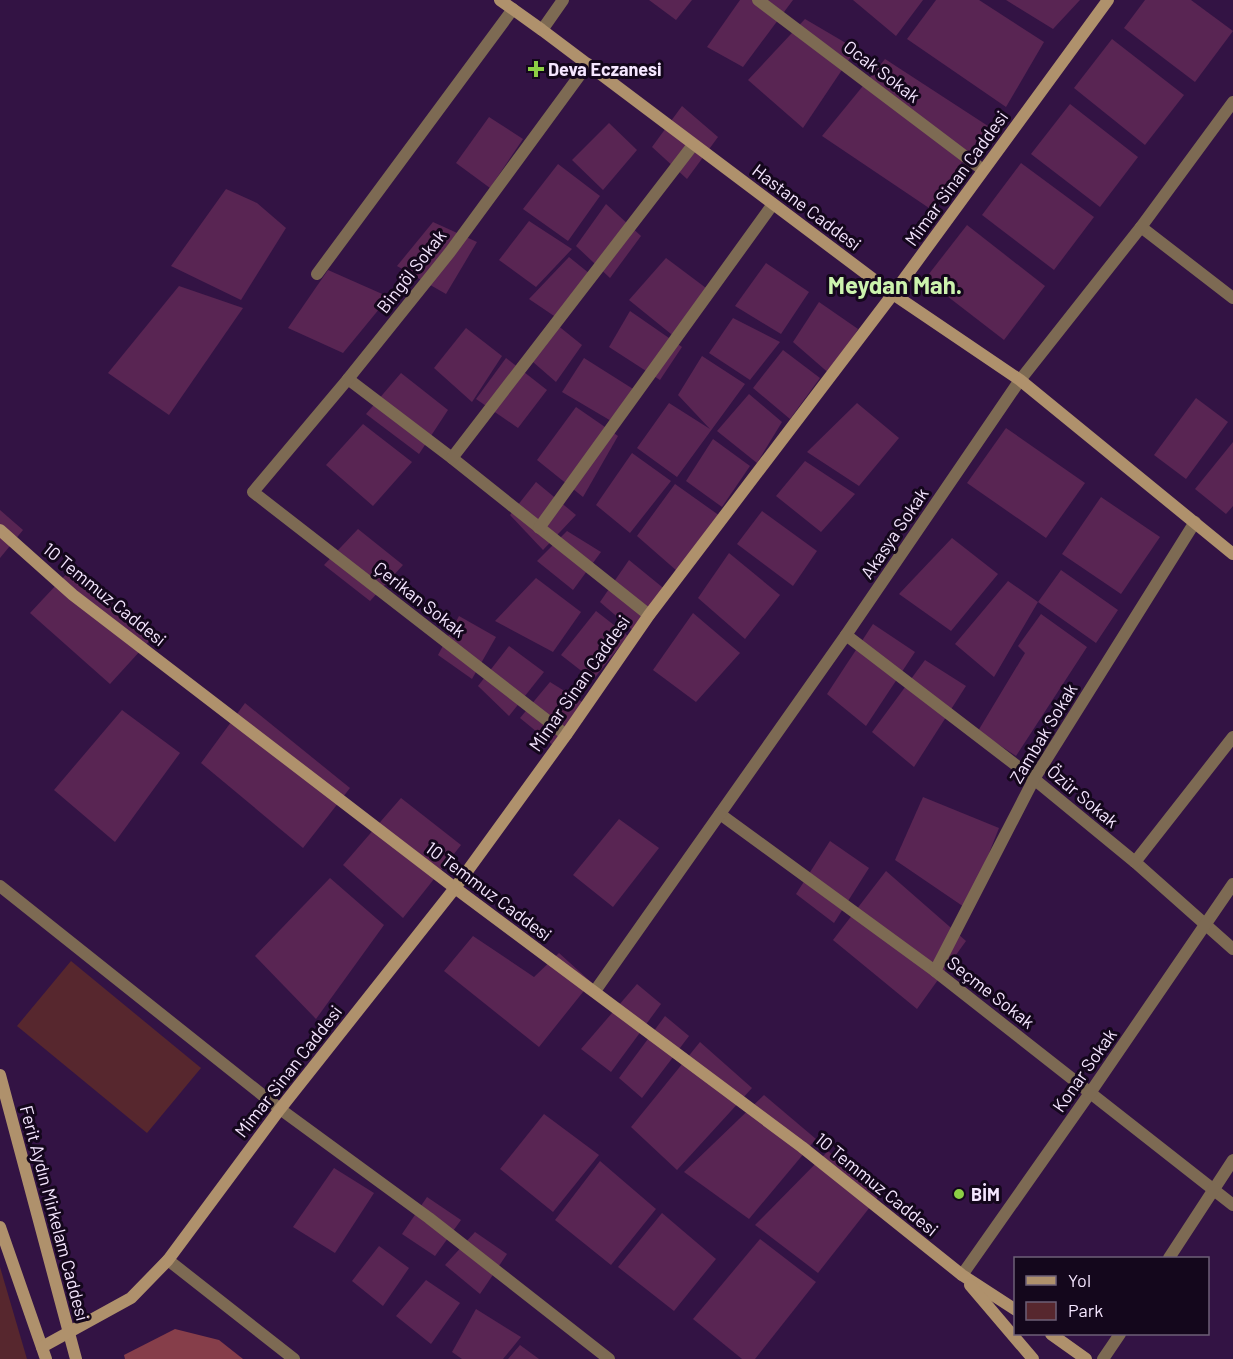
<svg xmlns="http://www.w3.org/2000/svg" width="1233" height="1359" font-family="Barlow,sans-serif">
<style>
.green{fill:#57272e}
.forest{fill:#863e4a}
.building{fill:#592553}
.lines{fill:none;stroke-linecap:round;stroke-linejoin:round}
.street{stroke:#7d6a53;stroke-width:12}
.secondary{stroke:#af916c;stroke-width:12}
.poi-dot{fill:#8cce45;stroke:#14071c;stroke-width:2}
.labels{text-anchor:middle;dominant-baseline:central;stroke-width:6;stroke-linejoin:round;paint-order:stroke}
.poi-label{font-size:18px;font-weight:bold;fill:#f5e6ff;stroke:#14071c;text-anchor:start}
.street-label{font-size:18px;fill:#f5e6ff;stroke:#14071c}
.district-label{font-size:24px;font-weight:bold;fill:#ccf3ad;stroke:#14071c}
</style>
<rect width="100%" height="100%" fill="#331344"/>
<g class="green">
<polygon points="71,961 201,1068 147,1133 17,1026"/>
<polygon points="0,1267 27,1359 0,1359"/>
</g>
<polygon class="forest" points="175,1329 219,1340 243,1359 125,1359 124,1355"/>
<g class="building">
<polygon points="649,0 692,0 676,20"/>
<polygon points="740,0 793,0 743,67 707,47"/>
<polygon points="853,0 923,0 896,36"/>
<polygon points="936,0 979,0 1044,42 1006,107 907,39"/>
<polygon points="1006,0 1080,0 1053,29"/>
<polygon points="1145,0 1191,0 1233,31 1195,82 1124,28"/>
<polygon points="805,19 856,49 803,128 748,80"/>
<polygon points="1112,39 1184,95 1145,145 1074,88"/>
<polygon points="885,59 988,126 929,208 822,136"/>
<polygon points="1070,104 1138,157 1100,207 1031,154"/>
<polygon points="682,106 718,137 687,179 652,147"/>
<polygon points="489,117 523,139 490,188 456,163"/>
<polygon points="609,123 637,150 603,190 572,160"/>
<polygon points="1021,163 1094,217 1054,270 982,215"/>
<polygon points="558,164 600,196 568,241 523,209"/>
<polygon points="226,189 257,203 286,228 241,300 171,266"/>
<polygon points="606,204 641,236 610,278 576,246"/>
<polygon points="529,221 572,249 536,287 499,260"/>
<polygon points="433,222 477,242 446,294 397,266"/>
<polygon points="967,225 1045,286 1004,340 925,279"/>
<polygon points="569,257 595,278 560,320 529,299"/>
<polygon points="666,258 710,291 676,338 629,300"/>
<polygon points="766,263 809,292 781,334 735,306"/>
<polygon points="328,270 389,297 343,353 288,328"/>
<polygon points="179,286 243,308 169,415 108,373"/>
<polygon points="819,302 858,329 831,375 793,342"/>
<polygon points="630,311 682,347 660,380 609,347"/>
<polygon points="733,318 780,342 750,380 709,353"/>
<polygon points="551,320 582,345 556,382 525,355"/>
<polygon points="466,328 502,356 472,402 434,368"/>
<polygon points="783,350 820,378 790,419 753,388"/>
<polygon points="702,356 745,384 677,477 637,448 669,403 710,429 678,395"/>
<polygon points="506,358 547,390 518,428 476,399"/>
<polygon points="584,358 641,394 618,425 562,392"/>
<polygon points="401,373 448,410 419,454 366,414"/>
<polygon points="749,394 782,422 757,463 717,431"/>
<polygon points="1196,398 1228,422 1186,479 1154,455"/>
<polygon points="857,403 899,438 859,486 807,452"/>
<polygon points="576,407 618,436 583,497 537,460"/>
<polygon points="363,424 412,462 373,506 326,465"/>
<polygon points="1006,428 1085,483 1046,538 967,483"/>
<polygon points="713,439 750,466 722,507 686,481"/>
<polygon points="1233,442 1233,506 1226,514 1195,489"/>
<polygon points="632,453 671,481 630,533 596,505"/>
<polygon points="805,461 855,494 821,532 776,496"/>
<polygon points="536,482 576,515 543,550 510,515"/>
<polygon points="675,484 720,516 677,571 637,536"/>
<polygon points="1101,497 1160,537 1121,594 1062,554"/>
<polygon points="0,510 23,530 0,558"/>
<polygon points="762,511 817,551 793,586 737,544"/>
<polygon points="358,529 403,565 370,601 324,565"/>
<polygon points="567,531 601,552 573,590 537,561"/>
<polygon points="952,538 998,574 951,631 899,594"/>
<polygon points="729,553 780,595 745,639 698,598"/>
<polygon points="629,560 667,591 636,633 600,602"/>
<polygon points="73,567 151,639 110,684 30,613"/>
<polygon points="1061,570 1118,610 1096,643 1038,602 994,677 955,644 1008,581 1038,602"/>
<polygon points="536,578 581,612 553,652 495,621"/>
<polygon points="596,611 628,636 593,680 561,655"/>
<polygon points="693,613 740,653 696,702 653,670"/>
<polygon points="1041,614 1087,647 1016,756 978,731 1025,653 1018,646"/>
<polygon points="459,616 496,637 472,679 438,655"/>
<polygon points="873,624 915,652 866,726 827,694"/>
<polygon points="509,646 544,672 509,716 478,686"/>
<polygon points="925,660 966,686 914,767 872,732"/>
<polygon points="550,682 587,705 554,746 520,718"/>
<polygon points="245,703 350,788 303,848 201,763"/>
<polygon points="122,710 180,753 115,842 54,790"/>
<polygon points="923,797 999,828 967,909 895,860"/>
<polygon points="401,798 461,845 403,918 343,865"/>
<polygon points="619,819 659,848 613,907 573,875"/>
<polygon points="830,841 869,868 834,923 796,894"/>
<polygon points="886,871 966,941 917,1009 833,940"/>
<polygon points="330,878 384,925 316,1019 255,956"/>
<polygon points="473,936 534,977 559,953 591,982 539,1047 444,971"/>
<polygon points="637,984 661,1004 611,1072 581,1049"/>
<polygon points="665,1016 689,1036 642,1098 619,1078"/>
<polygon points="700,1042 752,1088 677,1170 631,1127"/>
<polygon points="764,1095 816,1139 749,1219 684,1172"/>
<polygon points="544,1114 599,1155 553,1212 500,1169"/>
<polygon points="828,1151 881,1193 818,1273 755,1225"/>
<polygon points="600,1161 656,1209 611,1265 555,1220"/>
<polygon points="334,1168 374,1193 335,1253 293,1227"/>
<polygon points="427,1197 461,1220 435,1256 402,1234"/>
<polygon points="662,1213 716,1259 674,1311 618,1267"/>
<polygon points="475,1232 507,1254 480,1294 445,1265"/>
<polygon points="760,1239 816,1282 755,1359 742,1359 693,1319"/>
<polygon points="379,1246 409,1268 383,1306 352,1281"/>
<polygon points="426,1280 460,1303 431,1344 396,1316"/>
<polygon points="476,1309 521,1337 503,1359 462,1359 452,1352"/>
<polygon points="520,1345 539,1359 508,1359"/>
</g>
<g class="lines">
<g class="street">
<polyline points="758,0 983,170"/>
<polyline points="542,30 563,0"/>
<polyline points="1141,227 1233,298"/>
<polyline points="317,274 513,9"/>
<polyline points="348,379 452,458 649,615"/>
<polyline points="452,458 693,145"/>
<polyline points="539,528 773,204"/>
<polyline points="846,635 1034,779 1135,862 1233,949"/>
<polyline points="566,735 253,492 348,379 450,252 588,64"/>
<polyline points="720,814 935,971 1233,1205"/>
<polyline points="1135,862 1233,737"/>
<polyline points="0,886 280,1109 429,1218 609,1359"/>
<polyline points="935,971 1034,779 1195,522"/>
<polyline points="595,991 846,635 1020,380 1141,227 1233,102"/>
<polyline points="1169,1258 1233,1160"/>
<polyline points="168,1260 294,1359"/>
<polyline points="962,1275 1090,1093 1233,884"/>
<polyline points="1103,1359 1120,1334"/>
</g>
<g class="secondary">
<polyline points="500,0 542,30 893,294 1020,380 1233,554"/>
<polyline points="0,530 73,595 455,888 802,1147 962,1275 1016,1310"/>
<polyline points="0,1075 76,1359"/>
<polyline points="0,1227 46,1359"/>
<polyline points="970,1285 1033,1359"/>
<polyline points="1051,1334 1086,1359"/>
<polyline points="42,1347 131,1298 168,1260 280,1109 455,888 566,735 649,615 893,294 1108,0"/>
</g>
</g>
<g class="poi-dot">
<path d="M533 60h6v6h6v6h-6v6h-6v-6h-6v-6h6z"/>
<circle cx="959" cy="1194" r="6"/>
</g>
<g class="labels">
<g class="poi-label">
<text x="548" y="69">Deva Eczanesi</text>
<text x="971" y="1194">BİM</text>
</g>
<g class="street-label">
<text transform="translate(882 71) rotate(37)">Ocak Sokak</text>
<text transform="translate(956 178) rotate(-54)">Mimar Sinan Caddesi</text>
<text transform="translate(807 207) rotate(37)">Hastane Caddesi</text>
<text transform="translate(411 271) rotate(-52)">Bingöl Sokak</text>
<text transform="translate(894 533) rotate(-56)">Akasya Sokak</text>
<text transform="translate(105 594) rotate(39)">10 Temmuz Caddesi</text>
<text transform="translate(420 599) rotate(38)">Çerikan Sokak</text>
<text transform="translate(579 683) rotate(-55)">Mimar Sinan Caddesi</text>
<text transform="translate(1043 733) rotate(-59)">Zambak Sokak</text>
<text transform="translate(1083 796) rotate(40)">Özür Sokak</text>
<text transform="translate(489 891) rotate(37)">10 Temmuz Caddesi</text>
<text transform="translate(991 992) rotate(38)">Seçme Sokak</text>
<text transform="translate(1084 1070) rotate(-55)">Konar Sokak</text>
<text transform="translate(288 1071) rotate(-52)">Mimar Sinan Caddesi</text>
<text transform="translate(877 1184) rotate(39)">10 Temmuz Caddesi</text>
<text transform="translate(55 1213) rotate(75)">Ferit Aydın Mirkelam Caddesi</text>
</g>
<g class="district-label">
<text x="895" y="284">Meydan Mah.</text>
</g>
</g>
<rect x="1014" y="1257" width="195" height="78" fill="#14071c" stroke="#6e6077" stroke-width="1.5"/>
<rect x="1026" y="1276" width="30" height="9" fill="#af916c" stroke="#6e6077" stroke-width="1.5"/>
<text x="1068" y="1287" font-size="18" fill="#f5e6ff">Yol</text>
<rect x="1026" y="1302" width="30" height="18" fill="#57272e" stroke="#6e6077" stroke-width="1.5"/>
<text x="1068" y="1317" font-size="18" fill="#f5e6ff">Park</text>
</svg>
